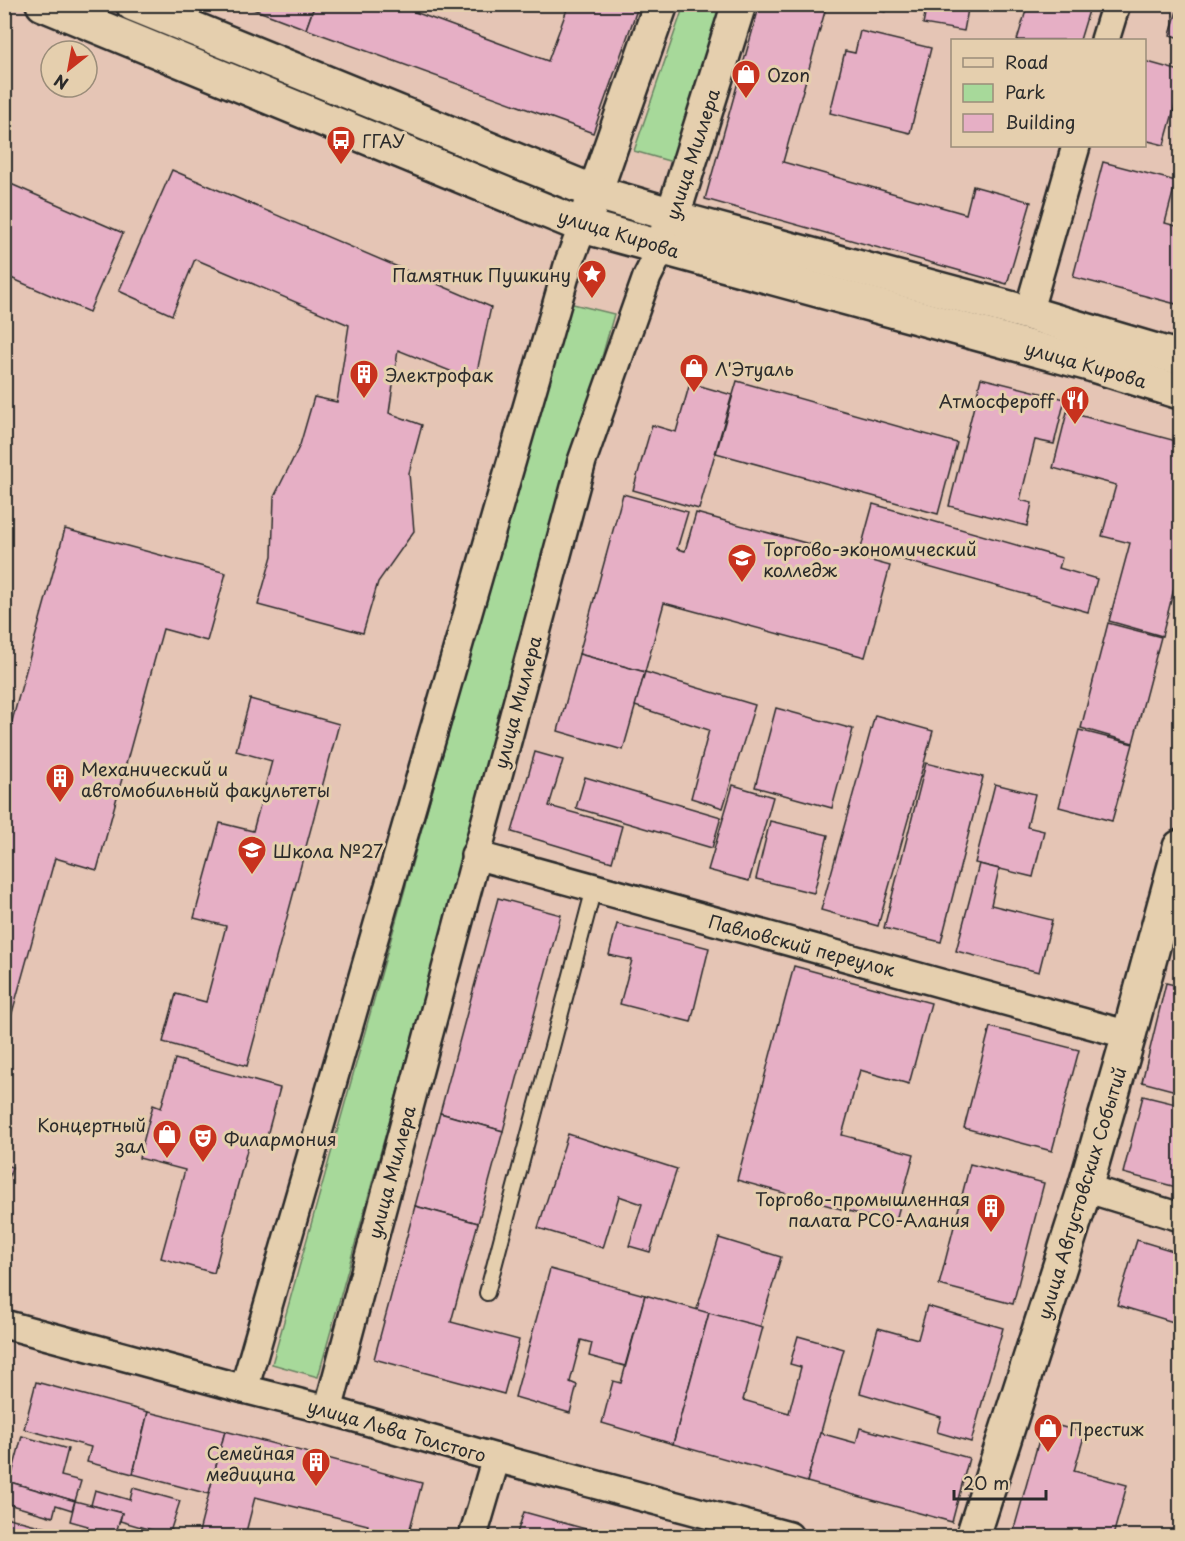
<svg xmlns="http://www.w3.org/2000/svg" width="1185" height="1541" font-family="'Playpen Sans',sans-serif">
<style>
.green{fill:#a7d99a;stroke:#698262;stroke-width:1.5}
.building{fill:#e6afc5;stroke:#2b2b2b;stroke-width:1.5}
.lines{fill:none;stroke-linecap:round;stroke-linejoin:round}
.lane-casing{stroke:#2b2b2b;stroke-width:18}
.street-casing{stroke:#2b2b2b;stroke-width:32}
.secondary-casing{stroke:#2b2b2b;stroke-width:38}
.primary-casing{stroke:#2b2b2b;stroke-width:38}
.lane{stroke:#e5cfae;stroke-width:14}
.street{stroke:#e5cfae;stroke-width:27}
.secondary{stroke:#e5cfae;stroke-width:33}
.primary{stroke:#e5cfae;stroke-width:33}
.labels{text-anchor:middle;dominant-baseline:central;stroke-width:6;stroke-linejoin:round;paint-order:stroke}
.poi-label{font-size:18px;fill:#2b2b2b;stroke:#e5cfae;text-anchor:start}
.street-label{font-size:18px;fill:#2b2b2b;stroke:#e5cfae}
</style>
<rect width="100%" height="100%" fill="#e5c5b5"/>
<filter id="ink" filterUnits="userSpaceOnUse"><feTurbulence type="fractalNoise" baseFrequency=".0167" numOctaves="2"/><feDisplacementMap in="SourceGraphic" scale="12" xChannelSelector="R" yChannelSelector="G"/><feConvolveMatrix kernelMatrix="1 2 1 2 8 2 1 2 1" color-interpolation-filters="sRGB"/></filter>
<g filter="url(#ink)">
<g class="green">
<polygon points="684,5 724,5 676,163 634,151"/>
<polygon points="569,303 614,314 318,1377 272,1364"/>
</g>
<g class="building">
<polygon points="240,4 315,4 306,29"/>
<polygon points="315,4 393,4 548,61 569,4 639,4 593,133 306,29"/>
<polygon points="760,4 827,4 783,162 966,214 973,186 1031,202 1007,284 705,199"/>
<polygon points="852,4 887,4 885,12 851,6"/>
<polygon points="927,4 969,4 964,31 923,24"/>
<polygon points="1028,4 1091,4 1080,40 1017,40"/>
<polygon points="1179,4 1180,4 1180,38 1170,35"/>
<polygon points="860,31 931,48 910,133 830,113 845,51 855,53"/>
<polygon points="1144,61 1180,71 1180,88 1164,145 1144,140"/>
<polygon points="1103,162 1176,181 1165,223 1180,227 1180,285 1176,304 1073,277"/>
<polygon points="172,170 491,307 475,381 398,350 389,413 422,425 409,473 414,531 378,582 363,633 258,605 272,556 274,497 300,445 314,397 337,402 349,325 195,259 172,315 119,291"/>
<polygon points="4,181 123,233 89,312 4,275"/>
<polygon points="981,378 1065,399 1054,444 1035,440 1020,500 1032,503 1027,526 949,506"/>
<polygon points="737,381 957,443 938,514 716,453"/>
<polygon points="690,383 732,395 699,509 633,490 652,425 676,432"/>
<polygon points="1067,412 1180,442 1180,565 1162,636 1109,621 1130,543 1102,536 1116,485 1053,468"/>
<polygon points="623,494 688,512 677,549 685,551 696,513 890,566 865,657 664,603 645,672 579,654"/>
<polygon points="873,504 1062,558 1059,568 1097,579 1088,612 861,548"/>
<polygon points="65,529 226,573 207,641 163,629 97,870 55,858 4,1042 4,750"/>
<polygon points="1108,623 1161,637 1133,743 1081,728"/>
<polygon points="579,654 645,672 623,750 558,731"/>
<polygon points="645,672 755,705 723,808 691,798 709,730 635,706"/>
<polygon points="250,699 339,724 247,1066 163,1042 176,994 206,1002 226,926 194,918 220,823 253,831 272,761 236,751"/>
<polygon points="776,708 853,729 832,808 755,787"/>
<polygon points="875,715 933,731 878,926 821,910"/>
<polygon points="1079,730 1133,744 1112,821 1059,807"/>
<polygon points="535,752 563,760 549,806 622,826 612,862 512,832"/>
<polygon points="926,763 983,777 941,942 884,928"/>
<polygon points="585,777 721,817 712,848 576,808"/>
<polygon points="995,784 1035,794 1027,827 1044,831 1033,877 975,863"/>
<polygon points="733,785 773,797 749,881 708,870"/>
<polygon points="770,821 828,835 814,893 756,879"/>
<polygon points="979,864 999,869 991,905 1052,920 1039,972 956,951"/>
<polygon points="498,898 561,915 503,1131 440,1113"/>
<polygon points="617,924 709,948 691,1022 620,1004 632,960 609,955"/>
<polygon points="794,966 931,1003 909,1084 860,1070 842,1135 914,1154 895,1224 737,1180"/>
<polygon points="1166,983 1180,986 1180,1092 1142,1082"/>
<polygon points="990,1027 1079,1050 1052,1151 964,1128"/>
<polygon points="175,1059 280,1088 265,1143 250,1139 214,1273 161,1258 185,1170 139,1158 153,1105 161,1108"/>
<polygon points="1143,1096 1180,1105 1180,1188 1123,1173"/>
<polygon points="440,1113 503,1131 478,1223 415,1206"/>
<polygon points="568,1134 677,1169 650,1252 629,1246 642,1204 619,1196 603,1248 538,1228"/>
<polygon points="970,1164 1044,1183 1013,1304 939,1285"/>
<polygon points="4,1165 12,1167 4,1196"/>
<polygon points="415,1206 478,1223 451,1322 519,1340 504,1394 374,1359"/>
<polygon points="719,1238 781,1257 759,1331 696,1312"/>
<polygon points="1137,1240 1180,1253 1180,1324 1117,1305"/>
<polygon points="550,1269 645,1295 625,1366 589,1356 592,1343 581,1340 570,1382 577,1385 570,1413 515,1397"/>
<polygon points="645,1295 709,1313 673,1444 602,1423 613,1381 621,1383"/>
<polygon points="927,1306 1003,1328 971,1442 937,1432 941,1417 860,1393 878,1328 918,1339"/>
<polygon points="709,1313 763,1327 743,1400 789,1413 801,1367 790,1364 798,1336 844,1349 807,1482 673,1444"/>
<polygon points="36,1382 148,1412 133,1474 87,1462 91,1447 24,1429"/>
<polygon points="148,1412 225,1431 209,1494 133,1474"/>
<polygon points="1044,1422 1085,1433 1074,1471 1127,1485 1113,1536 1012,1536"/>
<polygon points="860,1428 969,1458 952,1522 807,1482 820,1433 856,1443"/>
<polygon points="225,1431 422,1483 408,1536 365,1536 368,1525 255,1497 245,1536 198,1536"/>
<polygon points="22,1436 68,1449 61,1476 81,1481 75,1501 10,1482"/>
<polygon points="10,1482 75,1501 72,1510 56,1505 53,1517 4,1503"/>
<polygon points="133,1488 180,1501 169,1535 120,1521 122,1513 91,1505 95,1490 130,1500"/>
<polygon points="75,1501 122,1513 115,1536 85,1536 88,1526 70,1521"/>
<polygon points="524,1512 611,1536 516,1536"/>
<polygon points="5,1517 74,1535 73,1536 4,1536"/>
</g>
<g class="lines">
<g class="lane-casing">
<polyline id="lane" points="487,1293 594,888"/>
</g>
<g class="street-casing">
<g id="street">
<polyline points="1105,40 1116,4"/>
<polyline points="1028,313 1076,146"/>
<polyline points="475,855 1129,1035"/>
<polyline points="1085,1188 1180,1217"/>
<polyline points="4,1324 244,1389 328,1410 496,1458 789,1536"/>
<polyline points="244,1389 569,262 583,226"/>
<polyline points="328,1410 582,461 647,277 662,247"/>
<polyline points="473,1536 496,1458"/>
</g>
</g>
<g class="secondary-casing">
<g id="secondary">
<polyline points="583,226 661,4"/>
<polyline points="663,243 673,215 739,4"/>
<polyline points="973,1536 1085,1188 1129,1035 1180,847"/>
</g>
</g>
<g class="primary-casing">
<g id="primary">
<polyline points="43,4 583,226 1093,365 1180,392"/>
<polyline points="133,4 594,192 673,215 689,222 1028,313 1180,358"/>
</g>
</g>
<use href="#lane" class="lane"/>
<use href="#street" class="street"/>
<use href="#secondary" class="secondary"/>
<use href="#primary" class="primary"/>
</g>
</g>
<defs>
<g id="shop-pin" transform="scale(1.5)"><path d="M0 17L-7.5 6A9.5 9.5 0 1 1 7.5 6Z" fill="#c8321e" stroke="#e5cfae"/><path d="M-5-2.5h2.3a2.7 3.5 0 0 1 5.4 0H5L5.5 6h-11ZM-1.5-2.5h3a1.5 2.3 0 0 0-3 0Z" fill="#fff"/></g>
<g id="bus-pin" transform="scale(1.5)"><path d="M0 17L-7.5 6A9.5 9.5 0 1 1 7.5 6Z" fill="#c8321e" stroke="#e5cfae"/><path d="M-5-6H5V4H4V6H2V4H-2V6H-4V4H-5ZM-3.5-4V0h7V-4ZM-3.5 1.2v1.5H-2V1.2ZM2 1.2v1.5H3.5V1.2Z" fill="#fff"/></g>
<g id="sight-pin" transform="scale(1.5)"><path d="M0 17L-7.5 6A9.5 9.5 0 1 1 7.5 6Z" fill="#c8321e" stroke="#e5cfae"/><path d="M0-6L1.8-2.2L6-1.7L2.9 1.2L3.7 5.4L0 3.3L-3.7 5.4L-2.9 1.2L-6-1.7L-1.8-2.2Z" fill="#fff"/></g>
<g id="building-pin" transform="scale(1.5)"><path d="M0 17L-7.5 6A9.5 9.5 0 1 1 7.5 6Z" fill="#c8321e" stroke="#e5cfae"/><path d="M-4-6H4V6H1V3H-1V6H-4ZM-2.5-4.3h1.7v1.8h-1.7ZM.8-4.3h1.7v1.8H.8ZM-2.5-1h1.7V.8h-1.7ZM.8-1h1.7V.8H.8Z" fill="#fff"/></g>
<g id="restaurant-pin" transform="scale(1.5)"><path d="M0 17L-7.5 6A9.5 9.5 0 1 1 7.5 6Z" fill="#c8321e" stroke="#e5cfae"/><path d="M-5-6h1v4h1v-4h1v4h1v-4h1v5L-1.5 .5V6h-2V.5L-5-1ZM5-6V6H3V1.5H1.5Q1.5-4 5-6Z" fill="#fff"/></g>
<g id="university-pin" transform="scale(1.5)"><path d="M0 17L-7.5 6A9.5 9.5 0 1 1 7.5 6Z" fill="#c8321e" stroke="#e5cfae"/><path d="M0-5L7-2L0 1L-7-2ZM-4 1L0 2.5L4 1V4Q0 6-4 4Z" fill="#fff"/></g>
<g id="school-pin" transform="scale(1.5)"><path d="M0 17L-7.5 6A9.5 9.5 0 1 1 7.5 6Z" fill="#c8321e" stroke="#e5cfae"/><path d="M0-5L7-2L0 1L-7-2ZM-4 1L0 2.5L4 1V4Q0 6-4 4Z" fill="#fff"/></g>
<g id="theatre-pin" transform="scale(1.5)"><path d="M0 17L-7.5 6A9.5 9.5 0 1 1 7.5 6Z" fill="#c8321e" stroke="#e5cfae"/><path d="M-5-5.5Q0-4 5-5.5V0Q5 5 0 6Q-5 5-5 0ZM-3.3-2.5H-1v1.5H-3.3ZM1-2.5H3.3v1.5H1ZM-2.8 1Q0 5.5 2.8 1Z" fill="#fff"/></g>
</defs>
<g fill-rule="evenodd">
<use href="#shop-pin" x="746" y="74"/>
<use href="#bus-pin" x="341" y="140"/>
<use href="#sight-pin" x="592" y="274"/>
<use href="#shop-pin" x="694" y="368"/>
<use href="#building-pin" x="364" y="374"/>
<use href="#restaurant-pin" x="1075" y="400"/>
<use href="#university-pin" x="742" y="558"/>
<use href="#building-pin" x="60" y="778"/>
<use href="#school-pin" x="252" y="850"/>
<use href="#shop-pin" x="167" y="1134"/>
<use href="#theatre-pin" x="203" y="1138"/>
<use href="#building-pin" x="991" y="1208"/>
<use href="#shop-pin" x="1048" y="1428"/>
<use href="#building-pin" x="316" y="1462"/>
</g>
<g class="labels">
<g class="poi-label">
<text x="767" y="74">Ozon</text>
<text x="362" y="140">ГГАУ</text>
<text x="571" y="274" text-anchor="end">Памятник Пушкину</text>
<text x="715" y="368">Л'Этуаль</text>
<text x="385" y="374">Электрофак</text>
<text x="1054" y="400" text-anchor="end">Атмосферoff</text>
<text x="763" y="548">Торгово-экономический<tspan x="763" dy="21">колледж</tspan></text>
<text x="81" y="768">Механический и<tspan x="81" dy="21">автомобильный факультеты</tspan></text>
<text x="273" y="850">Школа №27</text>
<text x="146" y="1124" text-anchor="end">Концертный<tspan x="146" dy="21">зал</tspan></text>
<text x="224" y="1138">Филармония</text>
<text x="970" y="1198" text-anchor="end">Торгово-промышленная<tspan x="970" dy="21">палата РСО-Алания</tspan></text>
<text x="1069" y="1428">Престиж</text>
<text x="295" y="1452" text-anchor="end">Семейная<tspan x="295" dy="21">медицина</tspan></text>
</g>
<g class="street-label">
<text transform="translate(692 154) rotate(-72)">улица Миллера</text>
<text transform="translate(619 233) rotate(17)">улица Кирова</text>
<text transform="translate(1086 364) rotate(16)">улица Кирова</text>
<text transform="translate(517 702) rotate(-75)">улица Миллера</text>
<text transform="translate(802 945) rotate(15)">Павловский переулок</text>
<text transform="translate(391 1172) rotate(-75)">улица Миллера</text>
<text transform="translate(1081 1193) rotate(-73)">улица Августовских Событий</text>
<text transform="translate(397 1430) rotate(16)">улица Льва Толстого</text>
</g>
</g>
<rect width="1185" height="1541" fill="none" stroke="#e5cfae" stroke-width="24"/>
<rect x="12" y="12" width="1161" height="1517" fill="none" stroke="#2b2b2b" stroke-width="2" filter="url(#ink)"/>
<rect x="951" y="39" width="195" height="108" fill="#e5cfae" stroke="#9b8d7a" stroke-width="1.5"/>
<rect x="963" y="58" width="30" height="9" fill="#e5cfae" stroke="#9b8d7a" stroke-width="1.5"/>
<text x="1005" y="69" font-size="18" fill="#2b2b2b">Road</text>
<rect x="963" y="84" width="30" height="18" fill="#a7d99a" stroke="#9b8d7a" stroke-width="1.5"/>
<text x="1005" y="99" font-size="18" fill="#2b2b2b">Park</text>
<rect x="963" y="114" width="30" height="18" fill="#e6afc5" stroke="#9b8d7a" stroke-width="1.5"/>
<text x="1005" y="129" font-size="18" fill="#2b2b2b">Building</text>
<g transform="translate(69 69) rotate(211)"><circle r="28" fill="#e5cfae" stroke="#9b8d7a" stroke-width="1.5"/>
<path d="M0-4.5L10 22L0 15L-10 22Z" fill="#c8321e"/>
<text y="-9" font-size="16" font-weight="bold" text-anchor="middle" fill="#2b2b2b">N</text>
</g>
<path d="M954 1490v9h92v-9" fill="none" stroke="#2b2b2b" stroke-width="3"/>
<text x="963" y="1490" font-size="18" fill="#2b2b2b" stroke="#e5cfae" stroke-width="4.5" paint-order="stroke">20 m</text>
</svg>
